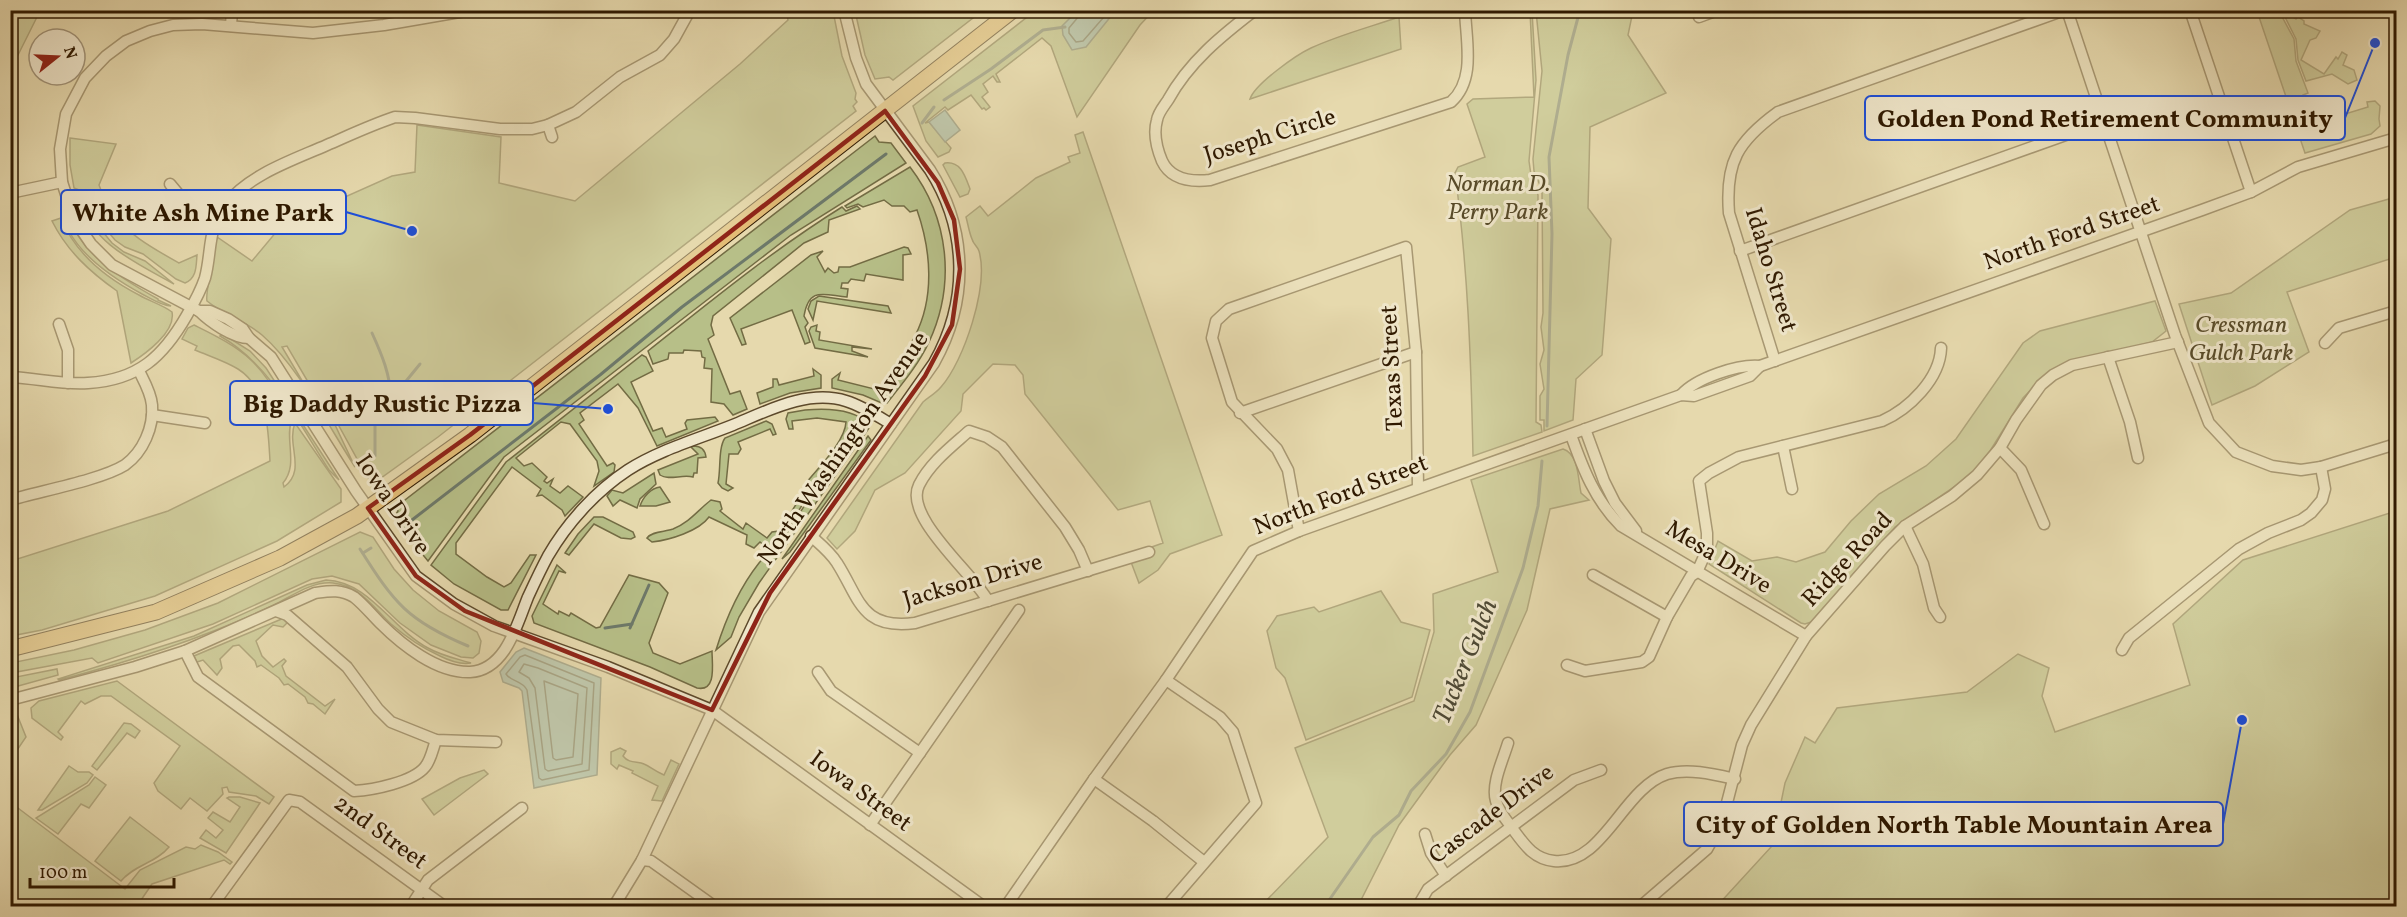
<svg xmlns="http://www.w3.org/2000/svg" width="2407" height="917" font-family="Vollkorn,serif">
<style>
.green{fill:#b7bf88;stroke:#736c44;stroke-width:1.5}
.water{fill:#97b9b0;stroke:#6d796a;stroke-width:1.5}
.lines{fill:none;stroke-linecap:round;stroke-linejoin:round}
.shore{stroke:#636958;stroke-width:1.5}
.stream{stroke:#6d796a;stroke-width:3}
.minor-casing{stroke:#5d492b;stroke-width:13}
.highway-casing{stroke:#2f1900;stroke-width:17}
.minor{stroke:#efe6ca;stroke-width:10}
.highway{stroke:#e3bc76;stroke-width:15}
.marked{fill:none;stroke:#8f2418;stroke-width:4.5;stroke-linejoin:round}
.labels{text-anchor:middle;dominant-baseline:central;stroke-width:6;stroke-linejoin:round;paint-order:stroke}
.street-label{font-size:24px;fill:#2f1900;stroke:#efe6ca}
.park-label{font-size:24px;font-style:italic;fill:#584b29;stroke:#efe6ca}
.water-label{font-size:26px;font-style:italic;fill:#4e4935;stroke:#efe6ca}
.leader{fill:none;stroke:#1d4ed8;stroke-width:2}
.callout-dot{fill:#1d4ed8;stroke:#efe6ca;stroke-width:2}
.callout{fill:#efe6ca;stroke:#1d4ed8;stroke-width:2}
.callout-label{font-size:26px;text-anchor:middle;font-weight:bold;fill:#2f1900}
</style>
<rect width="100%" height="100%" fill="#e6d9ad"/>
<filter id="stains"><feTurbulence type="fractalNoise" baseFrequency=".00333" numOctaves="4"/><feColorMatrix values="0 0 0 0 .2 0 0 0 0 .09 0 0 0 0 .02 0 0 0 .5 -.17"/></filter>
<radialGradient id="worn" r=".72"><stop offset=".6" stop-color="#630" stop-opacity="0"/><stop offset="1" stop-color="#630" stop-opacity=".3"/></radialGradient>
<g class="green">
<polygon points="11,10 40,11 11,69 10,11"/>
<path d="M786 11H833L842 56 856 93 855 99 857 102 853 106 856 111 438 437 374 483 367 477 334 417 311 387 287 346 282 347 307 389 335 425 355 467C329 427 298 366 262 335 246 321 224 315 207 301 205 295 215 247 217 237L252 261 282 225 392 176 415 172 417 125 501 137 499 183 575 201 740 64 788 20Z"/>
<polygon points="855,11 982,11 893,80 889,77 875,79 865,55"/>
<polygon points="1035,11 1153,11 1140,25 1077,117 1051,46 1042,38 996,74 1000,82 997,82 993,76 983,84 988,92 982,97 990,107 986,110 984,108 982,109 971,95 948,110 945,107 925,123 929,122 951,148 949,152 938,157 926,141 913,106"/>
<path d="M1530 11H1532L1536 80 1529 161 1531 175 1538 195 1536 422 1541 425 1542 432 1473 456C1471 359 1468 269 1455 173L1458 167 1485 157 1467 104 1473 99 1534 97Z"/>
<polygon points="1536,11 1633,11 1628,35 1666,93 1590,127 1588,208 1611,239 1602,355 1576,379 1573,420 1544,431 1544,420 1540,420 1540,396 1544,389 1540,364 1544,350 1541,327 1543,313 1542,190 1534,171 1533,159 1542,71"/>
<polygon points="2257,11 2279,11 2294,39 2296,61 2308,93 2303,95 2310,117 2317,115 2319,122 2368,107 2367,102 2375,101 2380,106 2379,119 2380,126 2371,134 2305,153"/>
<polygon points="2282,11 2292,13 2291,16 2296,19 2298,17 2304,21 2304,24 2320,31 2316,38 2310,40 2301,60 2324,74 2336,57 2338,59 2342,52 2347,55 2343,65 2354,70 2357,80 2348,84 2332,74 2306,81 2298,60 2296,39"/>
<path d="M1399 17 1401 49 1250 99C1255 84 1296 55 1311 48 1339 35 1370 27 1399 17Z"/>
<path d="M1083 132 1222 535 1170 554 1158 570 1139 583 1131 562 1149 548 1163 543 1150 501 1118 510 1025 394 1023 375 1015 365 993 364 963 394 961 411 905 473 875 490 855 531 837 549 827 538 923 402C929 397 936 393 941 387 964 361 989 286 979 251 978 247 973 244 972 239 969 232 968 224 966 217L980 206 988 216 1036 178 1070 162 1068 157 1080 153 1075 135Z"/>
<polygon points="875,136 879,142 891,143 906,163 791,235 504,457 428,561 396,522 395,516 398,511 396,507"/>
<path d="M70 138 116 144 99 185C102 192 104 201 108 207 123 232 154 249 179 263L197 255C196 266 197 278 185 283L176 279 143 254 125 247 115 240 95 216 82 191 74 188 70 165Z"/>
<path d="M945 163C961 161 965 176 970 189L968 194 960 197 943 165Z"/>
<path d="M910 167C949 218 956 284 929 342 919 364 902 384 887 403L884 404 863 395 832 388V379L840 373 838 380 878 390C890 372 905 355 915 336 935 297 931 250 917 210L910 212 904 206H892L884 200 863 207 858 204 847 208 845 206Z"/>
<path d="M77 193 93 220 112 243 124 252 145 261 174 284C131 260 95 245 75 197Z"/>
<polygon points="2396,197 2396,257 2287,292 2309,352 2255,386 2212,405 2179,304 2231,293 2350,210"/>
<path d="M61 205C82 254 113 274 158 299V300L171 306C162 306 150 298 142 294 109 276 64 246 61 205Z"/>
<path d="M857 206 860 209 829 220 828 232 804 243 713 316 711 325 714 335 708 339 730 394 740 391 747 409 733 415 724 404 711 402 712 369 704 368 705 358 702 357 701 351 684 350 683 353H669L668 359 653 364 648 351C711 301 773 250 842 207L846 211Z"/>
<path d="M61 218C75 253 106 278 139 295 149 301 163 305 172 312 176 332 145 354 131 363L117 291C90 272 67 251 52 221Z"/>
<path d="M904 247 908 248 911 254 903 255V280L866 274 864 281 851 279 848 283H842L841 288 848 289 847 297C824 295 809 286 804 316L808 323 805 327 810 342 805 344 792 310 741 329 746 344 742 345 730 318 811 255 823 251 817 257 825 272 828 268 834 273 838 272 839 267H850Z"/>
<polygon points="819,296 888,306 891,313 817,301 813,320 808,309 811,301"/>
<polygon points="2155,301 2166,331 2152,342 2113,352 2046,374 2023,398 1990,451 1970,476 1895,527 1811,622 1805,624 1801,623 1709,564 1718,541 1752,561 1777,557 1796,562 1825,552 1851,521 1879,494 1926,466 1956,439 2023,343 2040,331"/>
<path d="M194 325C214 335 235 345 251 360 268 376 280 399 292 418 284 440 299 464 283 483L284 487C307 470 286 445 295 423L341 489V502L277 541 155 596 42 630 11 636V561L168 511 270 461C268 429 268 388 238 369 225 361 209 356 195 350L197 346 182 339 188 328Z"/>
<polygon points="817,325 816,331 820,332 819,340 872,349 852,347 852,351 868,357 815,348 809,331 811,327"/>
<path d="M223 334 250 351 266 368 339 480 329 470C298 422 271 365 220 336Z"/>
<polygon points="642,355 646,357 653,371 631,382 653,431 662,428 666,437 687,429 685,423 687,420 715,417 718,421 657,446 638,408 618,384 580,413 584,420 579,424 607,466 613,463 615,465 614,472 594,486 599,471 597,461 570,424 561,422 516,458 524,466 532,463 547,477 544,481 547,483 553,479 550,486 560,493 568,486 583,497 565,516 562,510 542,495 537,496 541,489 512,467 456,543 456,554 487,577 504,587 511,583 530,555 536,555 508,610 501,610 454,584 431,565 506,462"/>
<polygon points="813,369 821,375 821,388 790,393 760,404 757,393 773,387 773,379 777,379 779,385 814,376"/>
<path d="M805 410C826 408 854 409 869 424L850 439 816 483 808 484 806 483C817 469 845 442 846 422L817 418 792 421 793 429H789L786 419 788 413Z"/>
<path d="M766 421 772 424 776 434 773 435 770 429 738 442 741 449 738 454H729L726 484 733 488 728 491 722 488 718 483C721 469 718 448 725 438Z"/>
<path d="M869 428 759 583 739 617 731 637 716 650C725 621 740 587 759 563 768 552 780 544 787 533 810 498 835 452 869 428Z"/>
<polygon points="868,436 871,440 790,552 782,559"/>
<path d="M694 446C701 446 705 450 706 457L698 458 697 473H694L693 477C682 474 669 481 660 475L658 470 698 454 691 447Z"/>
<path d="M1563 449C1579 454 1578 480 1581 493L1589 500 1550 509 1527 610 1476 725 1450 755 1399 825 1359 904 1360 906H1261L1328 837 1295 748 1414 701 1434 632 1433 594 1498 572 1471 480Z"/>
<polygon points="654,473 656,484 640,499 637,508 620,500 613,506 607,496 612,490 623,493"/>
<path d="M812 485 814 486 786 531 768 549 760 542 754 548 746 544 747 535 709 517C699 531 670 540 652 542L647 538C652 531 665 532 673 529 690 522 698 510 711 500L720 502 722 509 720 511 743 529 746 523 767 538 772 532 779 531 804 492V487Z"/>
<path d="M660 487 670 502 656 506H640C643 497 651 488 660 487Z"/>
<polygon points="2396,511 2396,906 1717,906 1772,846 1785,783 1805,737 1815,743 1837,708 1967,692 2018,654 2049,668 2042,696 2055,732 2190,685 2173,624 2243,560"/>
<polygon points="594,517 603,517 633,532 635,537 631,539 621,538 594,524 569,555 565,553 578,534"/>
<polygon points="360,532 373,537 394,569 413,590 439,611 477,632 481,641 479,653 473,658 461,657 431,645 400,623 359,584 332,576 312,579 213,624 98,663 92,658 11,673 11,663 74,650 145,630 218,603"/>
<path d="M557 565 566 573 559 571 543 604 558 614 559 611 569 616 571 613 596 628 600 627 629 575 659 583 668 593 649 643 653 653 680 664 712 651C712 664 717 692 697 688L650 667 534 623 532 616Z"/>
<path d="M326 580C370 582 391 628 428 648 442 656 458 659 471 663 460 665 450 661 440 656 422 648 406 637 391 624 373 607 360 586 333 583 312 581 292 596 274 605 205 638 132 661 59 680L58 679 194 636 307 585Z"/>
<polygon points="1381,591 1401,622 1430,630 1412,697 1306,740 1285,678 1276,668 1267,631 1277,616 1314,607 1319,612"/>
<polygon points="284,618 287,623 283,627 273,625 256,641 262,656 273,667 284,659 286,661 282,666 286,676 325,706 335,699 325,714 313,704 308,703 305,697 288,684 284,685 279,678 261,665 257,667 255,661 239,645 233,646 220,659 222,668 217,675 203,660 197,662 194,656"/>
<polygon points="57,669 58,675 11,688 11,678"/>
<polygon points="117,681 274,797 269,804 256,796 229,792 227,787 222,788 223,794 207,811 190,798 181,809 158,791 154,783 180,746 111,696 101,696 85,704 81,701 58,732 63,737 61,740 32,718 31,708 39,701"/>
<polygon points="11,708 16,712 26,737 11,759"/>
<polygon points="124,723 131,724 140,731 135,738 127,733 97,770 92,766"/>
<path d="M620 748 626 751 623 756C629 764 638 761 644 764 651 767 654 771 664 775L671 760 679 764 662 801 652 800 658 786 632 773 633 771 619 765 617 769 611 764V752Z"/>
<polygon points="69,766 78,772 89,772 93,775 87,783 42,810 38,810"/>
<polygon points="484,770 488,774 434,815 422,799 460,778"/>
<polygon points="95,777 106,785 89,808 81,804 58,834 36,818 89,785"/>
<polygon points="229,797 240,797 260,803 226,853 200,838 206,830 216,838 223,830 208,818 213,812 230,822 240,807 227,798"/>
<polygon points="10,802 125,889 140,870 186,847 195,849 201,845 218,852 232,862 230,864 224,860 152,884 137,906 11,906"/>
<path d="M130 817 169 847C156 863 134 865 121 881L95 861Z"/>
</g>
<g class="water">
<polygon points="1116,10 1086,47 1072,50 1063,35 1062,26 1077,11"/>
<polygon points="945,110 960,130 945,142 929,122"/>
<polygon points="524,648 601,678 597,775 534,788 522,691 519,688 503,682 500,672 516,652"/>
</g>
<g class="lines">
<g class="shore">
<polyline points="1081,10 1079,16 1069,28 1069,33 1076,42 1083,41 1110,10"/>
<polygon points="364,404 386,404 388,409 381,417 374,418 362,408"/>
<path d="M525 655 594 683 589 770 542 780 539 778 527 690C522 680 511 682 506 674L520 657Z"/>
<polygon points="524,664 538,668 587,688 582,764 548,771 545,769 535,688 529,678 519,672"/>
<polygon points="544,681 578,694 573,757 556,760 553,758"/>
</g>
<g class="stream">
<polyline points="944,100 991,69 1043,30 1065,27"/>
<polyline points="922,123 934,107"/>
<path d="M372 333C382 355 390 374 391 398"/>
<polyline points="389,402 420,364"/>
<polyline points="1547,426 1552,234 1549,157 1568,55 1580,10"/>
<polyline points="375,456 375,422"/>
<polyline points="412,520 600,375 682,307 886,154"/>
<path d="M360 549C394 603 408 621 468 646"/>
<polyline points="363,553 371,548"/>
<polyline points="605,628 632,624"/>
<polyline points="630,628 649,585"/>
<polyline points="1325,906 1373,837 1399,815 1411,791 1446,754 1470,712 1523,568 1538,506 1542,461"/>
</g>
<g class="minor-casing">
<g id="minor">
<polyline points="471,10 384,25 313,33 202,24 173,25 150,31 126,41 106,56 85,78 66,114 60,149 62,182 74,219 91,244 112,265 191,307 199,311 210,311 228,319 243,329 249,338 271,357 356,491 416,576 454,604 494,626 608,667 712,710 983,906"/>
<path d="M1255 10C1221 36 1189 62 1168 100 1164 106 1158 113 1157 120 1153 134 1157 149 1162 161 1171 180 1192 182 1210 180L1451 102C1476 80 1466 41 1465 10"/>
<polyline points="2067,10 2175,335 2209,423 2236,452 2272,466 2301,470 2321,467 2396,444"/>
<polyline points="2190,10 2251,192"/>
<polyline points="1699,17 1718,10"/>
<polyline points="231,26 232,10"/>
<polyline points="548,125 552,137"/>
<polyline points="170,184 180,196 217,219"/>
<polyline points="10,193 62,182"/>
<polyline points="1740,251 2105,121"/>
<path d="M199 311C210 322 233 338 249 338"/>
<polyline points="59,324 68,350 68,383"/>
<polyline points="2325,343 2339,328 2396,311"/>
<polyline points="2108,357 2130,422 2138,458"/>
<path d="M1775 361 1729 213C1725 162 1738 141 1778 112L2065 10"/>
<path d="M10 377C36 378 62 385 88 383 138 380 163 357 187 315 194 303 201 290 205 278 212 252 207 228 226 204 250 174 293 160 327 145 350 135 371 125 395 117L415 118 500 129H532L548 125 576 112 620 77 660 55 674 39 690 10"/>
<path d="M1681 395C1696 378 1738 364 1760 366L2202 210 2251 192 2298 167 2396 138"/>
<polyline points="1240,413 1416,352"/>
<polyline points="152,415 205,423"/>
<polyline points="1585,429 1604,481 1615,503 1636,531"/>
<path d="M1571 435C1583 469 1595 500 1621 526L1806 636"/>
<polyline points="1783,446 1792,489"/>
<polyline points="2000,448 2021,470 2044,524"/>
<path d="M10 500C40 491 101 480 125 465 143 452 154 427 152 405 151 393 144 381 139 371"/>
<polyline points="1905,526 1923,564 1934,608 1940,617"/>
<polyline points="1299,531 1288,470 1277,449 1232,402 1212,338 1216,321 1229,309 1406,247 1416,352 1418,487"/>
<path d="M811 536C820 544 831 553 837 563 860 599 861 630 915 623L1149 552"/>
<polyline points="1593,575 1667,617"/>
<path d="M988 601C974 574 903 517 919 485 930 463 951 447 969 431L987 437 1002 447 1065 527 1079 550 1088 571"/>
<polyline points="276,611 287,615 347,667 378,709 391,722 436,740 496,742"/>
<polyline points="2122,650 2129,638 2239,549 2268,533 2301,520 2311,513 2322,500 2325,489 2321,467"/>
<path d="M185 651 198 677 354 791C373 790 413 782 425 767 431 760 433 748 436 740"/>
<path d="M1567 665 1585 671 1642 662 1649 657 1667 617 1691 576 1697 572 1707 550V533L1699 481 1709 473 1739 457 1882 421C1909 409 1940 379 1941 348"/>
<polyline points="818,672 831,691 920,753"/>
<polyline points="1166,680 1220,717 1233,732 1256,803 1167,906"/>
<path d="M10 700 135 667 185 651 315 593C330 591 340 589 354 597 364 605 371 614 380 623 402 645 437 673 470 672 506 670 517 624 528 597 534 584 541 569 548 556 567 523 596 491 628 470 659 450 698 439 733 425 767 411 808 389 846 401 862 406 876 415 891 424"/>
<path d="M1508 743C1503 760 1491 784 1496 801 1499 813 1509 823 1515 832 1526 847 1535 859 1554 861 1603 866 1623 788 1667 774 1688 768 1713 774 1735 779"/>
<polyline points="1094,779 1153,821 1204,862"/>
<polyline points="870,825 1019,610"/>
<polyline points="1425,834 1431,853 1446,876"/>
<polyline points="642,860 651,861 714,906"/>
<polyline points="212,906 289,800 300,802 444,906"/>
<polyline points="411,906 428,880 522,808"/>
<path d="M614 906 642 860 759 612 934 363C969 301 968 230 930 170L866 84 856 58 844 10"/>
<polyline points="1006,906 1094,779 1166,680 1253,551 1299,531 1681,395 1694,396 1750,376 1760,366"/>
<polyline points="1418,906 1428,889 1574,780 1601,770"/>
<polyline points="1641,906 1707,849 1722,822 1742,745 1751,725 1806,636 1885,546 1905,526 1952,496 1977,475 2000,448 2016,420 2041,385 2053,375 2072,365 2178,342"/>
</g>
</g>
<g class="highway-casing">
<polyline id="highway" points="10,649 156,612 280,558 357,516 470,435 1013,10"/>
</g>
<use href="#minor" class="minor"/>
<use href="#highway" class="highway"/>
</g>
<path d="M0 0H2407V917H0ZM885 111 938 183 954 220 960 269 952 325 925 376 770 593 712 710 465 611 416 576 368 508 470 435Z" fill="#e6d9ad" fill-opacity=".55" fill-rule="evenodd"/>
<path class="marked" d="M885 111 938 183 954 220 960 269 952 325 925 376 770 593 712 710 465 611 416 576 368 508 470 435Z"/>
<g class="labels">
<g class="street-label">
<text transform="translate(1270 137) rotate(-17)">Joseph Circle</text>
<text transform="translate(2072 234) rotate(-19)">North Ford Street</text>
<text transform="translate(1770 270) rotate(73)">Idaho Street</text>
<text transform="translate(1393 368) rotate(-93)">Texas Street</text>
<text transform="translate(844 449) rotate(-55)">North Washington Avenue</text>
<text transform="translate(1341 496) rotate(-21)">North Ford Street</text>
<text transform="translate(392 505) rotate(56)">Iowa Drive</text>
<text transform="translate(1718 558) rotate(31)">Mesa Drive</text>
<text transform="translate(1848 560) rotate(-47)">Ridge Road</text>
<text transform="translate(973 582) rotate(-16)">Jackson Drive</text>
<text transform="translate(860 792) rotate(36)">Iowa Street</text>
<text transform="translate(1492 815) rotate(-37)">Cascade Drive</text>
<text transform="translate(380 833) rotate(36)">2nd Street</text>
</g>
<g class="park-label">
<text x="1498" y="185">Norman D.<tspan x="1498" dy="28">Perry Park</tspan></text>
<text x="2241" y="326">Cressman<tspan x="2241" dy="28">Gulch Park</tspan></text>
</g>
<g class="water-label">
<text transform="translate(1466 662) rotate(-68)">Tucker Gulch</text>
</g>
</g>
<path class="leader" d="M2375 43L2345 118M412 231L346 212M608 409L533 403M2242 720L2223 824"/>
<g class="callout-dot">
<circle cx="2375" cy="43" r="6"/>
<circle cx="412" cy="231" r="6"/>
<circle cx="608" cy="409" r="6"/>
<circle cx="2242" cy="720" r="6"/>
</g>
<g class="callout">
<rect x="1865" y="96" width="480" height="44" rx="6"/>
<rect x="61" y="190" width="285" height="44" rx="6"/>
<rect x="230" y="381" width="303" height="44" rx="6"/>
<rect x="1684" y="802" width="539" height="44" rx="6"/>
</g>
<g class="callout-label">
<text x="2105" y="127">Golden Pond Retirement Community</text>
<text x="203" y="221">White Ash Mine Park</text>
<text x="382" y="412">Big Daddy Rustic Pizza</text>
<text x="1954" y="833">City of Golden North Table Mountain Area</text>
</g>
<rect width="2407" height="917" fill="none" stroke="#e6d9ad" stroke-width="36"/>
<rect x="12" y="12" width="2383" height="893" fill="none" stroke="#2f1900" stroke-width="3"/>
<rect x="18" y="18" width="2371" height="881" fill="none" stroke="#2f1900" stroke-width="1.5"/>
<g transform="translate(57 57) rotate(72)"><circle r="28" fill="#efe6ca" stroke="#a29479" stroke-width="1.5"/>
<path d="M0-4.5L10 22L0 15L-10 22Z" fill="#8f2418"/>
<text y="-9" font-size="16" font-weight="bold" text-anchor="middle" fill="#2f1900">N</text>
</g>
<path d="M30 878v9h144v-9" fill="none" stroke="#2f1900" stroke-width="3"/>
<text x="39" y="878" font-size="18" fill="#2f1900" stroke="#efe6ca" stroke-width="4.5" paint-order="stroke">100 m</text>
<rect width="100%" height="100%" filter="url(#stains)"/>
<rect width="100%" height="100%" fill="url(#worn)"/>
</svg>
